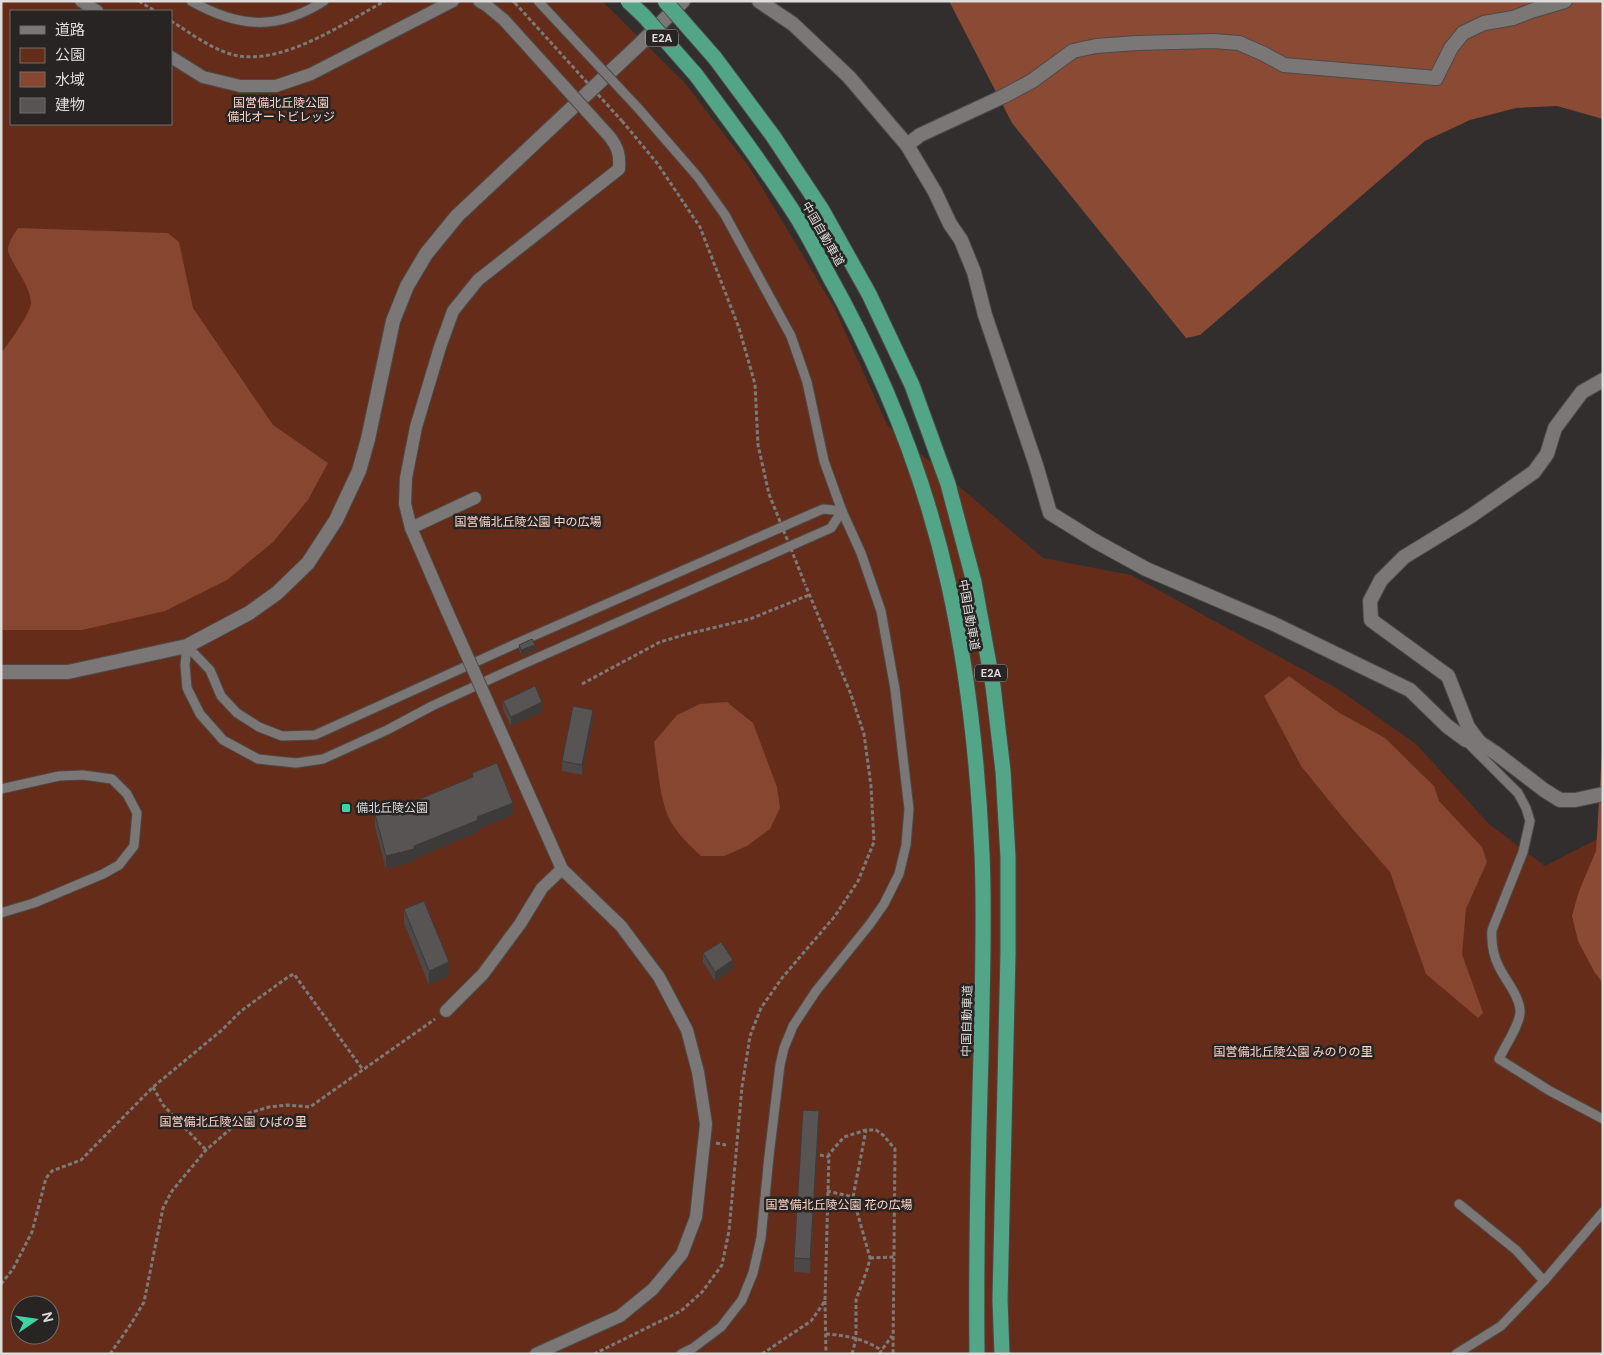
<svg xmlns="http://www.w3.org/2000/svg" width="1604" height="1355" font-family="'DM Sans','Noto Sans JP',sans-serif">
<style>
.green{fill:#652d19;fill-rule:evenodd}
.forest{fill:#8b4a33}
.water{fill:#86462f}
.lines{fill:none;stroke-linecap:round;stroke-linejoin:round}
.service-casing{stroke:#4c4a49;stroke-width:11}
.pedestrian-casing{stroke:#4c4a49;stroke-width:14}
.minor-casing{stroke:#4c4a49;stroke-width:16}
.tertiary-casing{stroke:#4c4a49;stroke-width:16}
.motorway-casing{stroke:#4c4a49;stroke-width:17}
.path{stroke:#7c7a79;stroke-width:3;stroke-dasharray:4 2.5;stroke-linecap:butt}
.service{stroke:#7a7776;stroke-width:9}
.pedestrian{stroke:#7a7776;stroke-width:12}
.minor{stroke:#7a7776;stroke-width:14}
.tertiary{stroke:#7a7776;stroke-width:14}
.motorway{stroke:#52a687;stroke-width:15}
.service-bridge-casing{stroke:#4c4a49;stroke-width:11;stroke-linecap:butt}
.pedestrian-bridge-casing{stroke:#4c4a49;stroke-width:14;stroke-linecap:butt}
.motorway-bridge-casing{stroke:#4c4a49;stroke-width:17;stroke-linecap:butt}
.path-bridge{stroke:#7c7a79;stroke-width:3;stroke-dasharray:4 2.5;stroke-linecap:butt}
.service-bridge{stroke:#7a7776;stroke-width:9}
.pedestrian-bridge{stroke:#7a7776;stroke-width:12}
.motorway-bridge{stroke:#52a687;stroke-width:15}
.wall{fill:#4b4847}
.shaded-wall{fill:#3d3b3a}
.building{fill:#575453;stroke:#3d3b3a}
.poi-dot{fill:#3dd4a3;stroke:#272423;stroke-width:2}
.labels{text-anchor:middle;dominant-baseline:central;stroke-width:5;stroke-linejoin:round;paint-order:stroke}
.shield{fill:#272423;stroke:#a8a6a4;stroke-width:1}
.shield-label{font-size:11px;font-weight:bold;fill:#dfdddc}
.park-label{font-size:12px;fill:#ffd6c8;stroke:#272423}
.street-label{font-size:12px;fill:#dfdddc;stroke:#272423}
.poi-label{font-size:12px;fill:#dfdddc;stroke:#272423;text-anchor:start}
</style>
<rect width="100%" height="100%" fill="#312e2d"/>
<path class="green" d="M1 1H602L685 83 750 168 834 307 887 425 1043 558 1131 575 1338 689 1416 744 1489 824 1545 866 1603 836V1354H1ZM11 11H171V124H11ZM20 1305H50V1335H20Z"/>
<g class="forest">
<polygon points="949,1 1603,1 1603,119 1557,106 1516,108 1470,120 1425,141 1200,335 1186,338 1012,123"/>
<polygon points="1603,734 1603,983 1595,973 1578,941 1572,916 1579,891 1596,851"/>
</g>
<g class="water">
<path d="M18 228 168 233 179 242 193 308 273 425 328 463 308 500 273 542 227 580 165 611 82 630H1V353C9 343 30 314 31 303 31 285 8 260 8 249 9 241 14 234 18 228Z"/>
<polygon points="1289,676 1338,712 1385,738 1434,786 1439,801 1482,847 1487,862 1466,909 1462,954 1483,1013 1478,1018 1426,974 1390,872 1344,819 1301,766 1264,696"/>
<path d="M727 702 753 723 777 787 780 808 770 829 747 846 724 856H701C688 844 672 829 666 811 659 789 657 764 654 742L677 715 700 704Z"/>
</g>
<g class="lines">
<g class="service-casing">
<g id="service">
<path d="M191 1C239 28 277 31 324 1"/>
<polyline points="638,108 698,177 725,215 791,336 807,382 824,461 842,511 861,553 881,611 895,689 909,809 906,845 899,874 884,904 870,924 816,991 793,1026 784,1048 780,1065 769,1156 761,1238 753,1273 742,1300 721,1327 693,1348 681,1354"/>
<polyline points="187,646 185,665 187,688 200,714 223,740 258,759 296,763 323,759 387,730 432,706 521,665 831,528 842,511"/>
<polyline points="187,646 210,670 221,696 237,713 259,727 282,736 315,735 524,640 823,509 842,511"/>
<path d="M1466 741 1518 793 1526 808 1530 821 1523 852 1492 930C1491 944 1493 955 1499 967 1506 981 1521 998 1520 1013 1519 1026 1505 1046 1499 1059L1550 1091 1603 1119"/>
<polyline points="1,789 59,776 83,775 112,779 127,794 137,813 134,846 119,865 103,874 34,903 1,913"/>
<polyline points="1459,1204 1516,1250 1544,1281"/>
<polyline points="1456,1354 1501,1326 1544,1281 1603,1212"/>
</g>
</g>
<g class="pedestrian-casing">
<g id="pedestrian">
<polyline points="81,1 97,11"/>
<polyline points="479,1 486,5 504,20"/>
<polyline points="171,57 203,77 240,86 276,86 311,74 453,1"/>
<polyline points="411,528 475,498"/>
<path d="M447 611 411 528 405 504 406 478 416 427 440 347 453 311 478 280 619 169C620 155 618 147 609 136"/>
<polyline points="534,806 562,869 621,926 659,977 687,1030 698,1072 706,1124 696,1217 682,1254 653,1289 620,1316 536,1354"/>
<polyline points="446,1011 483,974 520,924 542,888 562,869"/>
</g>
</g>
<g class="minor-casing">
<g id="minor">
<polyline points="759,1 793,24 849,77 907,145 935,192 950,224 961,240 974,272 985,315 1036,465 1050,513 1095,541 1146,569 1272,623 1410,690 1447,726 1466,740 1479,742 1468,727 1448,676 1371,620 1370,601 1381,580 1404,557 1471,516 1534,472 1547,454 1555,428 1582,392 1603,380"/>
<polyline points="907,145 920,135 1004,96 1032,81 1073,51 1096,46 1137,43 1213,41 1239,43 1264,54 1284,65 1436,78 1451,48 1463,33 1484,23 1513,18 1531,11 1565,1"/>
<polyline points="1479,742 1497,754 1544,790 1560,800 1575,800 1603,794"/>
</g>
</g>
<g class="tertiary-casing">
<polyline id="tertiary" points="1,672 68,672 187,646 249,613 277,593 308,563 336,520 359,471 368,439 393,321 407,286 426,254 457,216 642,42 683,1"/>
</g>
<g class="motorway-casing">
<g id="motorway">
<polyline points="715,58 773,136 822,210 869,294 912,385 948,484 974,582 993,686 1003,771 1008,857 1008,953 1000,1300 1002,1354"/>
<path d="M696 75C731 122 766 169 798 219 808 236 818 254 827 272 882 370 925 476 949 586 968 673 978 764 982 854 985 921 982 989 981 1056 978 1156 976 1255 977 1354"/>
</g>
</g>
<g class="path">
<polyline points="139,1 155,11"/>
<polyline points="513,1 515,3"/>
<path d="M171 21C192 34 215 52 239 56 287 63 344 23 385 1"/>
<polyline points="622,121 657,163 700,227 739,328 755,384 758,445 769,494"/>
<polyline points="582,684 660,642 687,634 750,619 809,595"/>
<polyline points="153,1087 163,1105 206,1150"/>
<polyline points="716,1143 726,1145"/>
<polyline points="820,1155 829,1157"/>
<polyline points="827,1191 853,1197"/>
<polyline points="870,1258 894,1257"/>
<polyline points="1,1284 13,1269 32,1232 46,1178 52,1171 81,1160 153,1087 222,1030 241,1011 288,977 294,974 363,1070"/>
<polyline points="825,1301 826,1354"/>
<path d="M826 1334C845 1335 866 1339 882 1351"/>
<polyline points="110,1354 131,1324 144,1302 163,1208 172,1191 206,1150 249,1113 269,1107 287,1105 310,1107 435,1019"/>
<polyline points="594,1354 681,1311 702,1292 722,1265 729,1231 742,1087 750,1036 761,1008 782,978 835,916 858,881 874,842 871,786 864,734 850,692 805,584"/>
<polyline points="762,1354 811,1321 825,1301 829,1154 844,1137 866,1130 876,1130 883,1135 895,1149 893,1354"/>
<polyline points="852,1354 856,1339 856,1300 868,1267 870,1258 853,1197 866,1130"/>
<polyline points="879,1354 892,1336"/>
</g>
<use href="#service" class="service"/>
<use href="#pedestrian" class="pedestrian"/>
<use href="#minor" class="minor"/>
<use href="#tertiary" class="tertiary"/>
<use href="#motorway" class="motorway"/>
<g class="service-bridge-casing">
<polyline id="service-bridge" points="538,1 638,108"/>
</g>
<g class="pedestrian-bridge-casing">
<g id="pedestrian-bridge">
<polyline points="504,20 609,136"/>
<polyline points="447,611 534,806"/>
</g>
</g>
<g class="motorway-bridge-casing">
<g id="motorway-bridge">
<polyline points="628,1 644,16 696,75"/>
<polyline points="665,1 715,58"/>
</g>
</g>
<g class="path-bridge">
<polyline points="515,3 622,121"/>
<polyline points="769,494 805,584"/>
</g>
<use href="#service-bridge" class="service-bridge"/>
<use href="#pedestrian-bridge" class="pedestrian-bridge"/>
<use href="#motorway-bridge" class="motorway-bridge"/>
</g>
<g class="wall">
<polygon points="519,645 535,650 521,655 519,649"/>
<polygon points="503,701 542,712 511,726 503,710"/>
<polygon points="593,719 582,775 562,771 562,761"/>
<polygon points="472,773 513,815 478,829 478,832 414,859 414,861 386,869 375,827 375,814 398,808 472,778"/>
<polygon points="404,909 449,976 429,985 404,923"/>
<polygon points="703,953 733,969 715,981 703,962"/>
<polygon points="819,1125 810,1273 794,1272 794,1258"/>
</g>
<g class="shaded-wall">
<polygon points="535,645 535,650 521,655 521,650"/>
<polygon points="542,702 542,712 511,726 511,717"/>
<polygon points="593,710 593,719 582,775 582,765"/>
<polygon points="513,803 513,815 478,829 478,832 414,859 414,861 386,869 386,856 414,846 477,817"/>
<polygon points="733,960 733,969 715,981 715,972"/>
<polygon points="449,962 449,976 429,985 429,971"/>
<polygon points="819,1111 819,1125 810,1273 810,1259"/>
</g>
<g class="building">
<polygon points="532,639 535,645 521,650 519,645"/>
<polygon points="535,686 542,702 511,717 503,701"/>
<polygon points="573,706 593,710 582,765 562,761"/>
<polygon points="497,763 513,803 477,817 478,820 414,846 414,849 386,856 375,814 398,808 473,777 472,773"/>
<polygon points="424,901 449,962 429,971 404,909"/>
<polygon points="721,942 733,960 715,972 703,953"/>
<polygon points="803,1110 819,1111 810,1259 794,1258"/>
</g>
<rect class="poi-dot" x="341" y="803" width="10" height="10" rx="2.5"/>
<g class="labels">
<g class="shield">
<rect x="646" y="29.5" width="32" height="17" rx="4"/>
<rect x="975" y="664.5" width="32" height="17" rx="4"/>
</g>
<g class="shield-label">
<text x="662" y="38">E2A</text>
<text x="991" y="673">E2A</text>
</g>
<g class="park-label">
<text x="281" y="103">国営備北丘陵公園<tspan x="281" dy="14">備北オートビレッジ</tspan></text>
<text x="528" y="522">国営備北丘陵公園 中の広場</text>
<text x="1293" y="1052">国営備北丘陵公園 みのりの里</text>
<text x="233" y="1122">国営備北丘陵公園 ひばの里</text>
<text x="839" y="1205">国営備北丘陵公園 花の広場</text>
</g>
<g class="street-label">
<text transform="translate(823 234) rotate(60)">中国自動車道</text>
<text transform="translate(969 615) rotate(80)">中国自動車道</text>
<text transform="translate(967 1021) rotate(-89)">中国自動車道</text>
</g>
<g class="poi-label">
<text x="356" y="808">備北丘陵公園</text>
</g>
</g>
<rect width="1604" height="1355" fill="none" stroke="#dfdddc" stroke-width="5"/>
<rect x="10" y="10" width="162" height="115" fill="#272423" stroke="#716e6d"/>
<rect x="20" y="26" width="25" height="8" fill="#7a7776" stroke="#716e6d"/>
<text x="55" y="35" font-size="15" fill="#dfdddc">道路</text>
<rect x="20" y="48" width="25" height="15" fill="#652d19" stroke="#716e6d"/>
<text x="55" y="60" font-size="15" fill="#dfdddc">公園</text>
<rect x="20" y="72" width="25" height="15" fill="#86462f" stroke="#716e6d"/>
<text x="55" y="85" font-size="15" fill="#dfdddc">水域</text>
<rect x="20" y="98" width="25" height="15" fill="#575453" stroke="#716e6d"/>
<text x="55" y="110" font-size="15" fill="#dfdddc">建物</text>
<g transform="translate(35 1320) rotate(77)"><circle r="24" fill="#272423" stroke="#716e6d"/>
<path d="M0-4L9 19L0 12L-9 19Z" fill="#3dd4a3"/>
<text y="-8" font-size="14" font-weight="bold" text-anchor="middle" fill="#dfdddc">N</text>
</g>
</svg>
